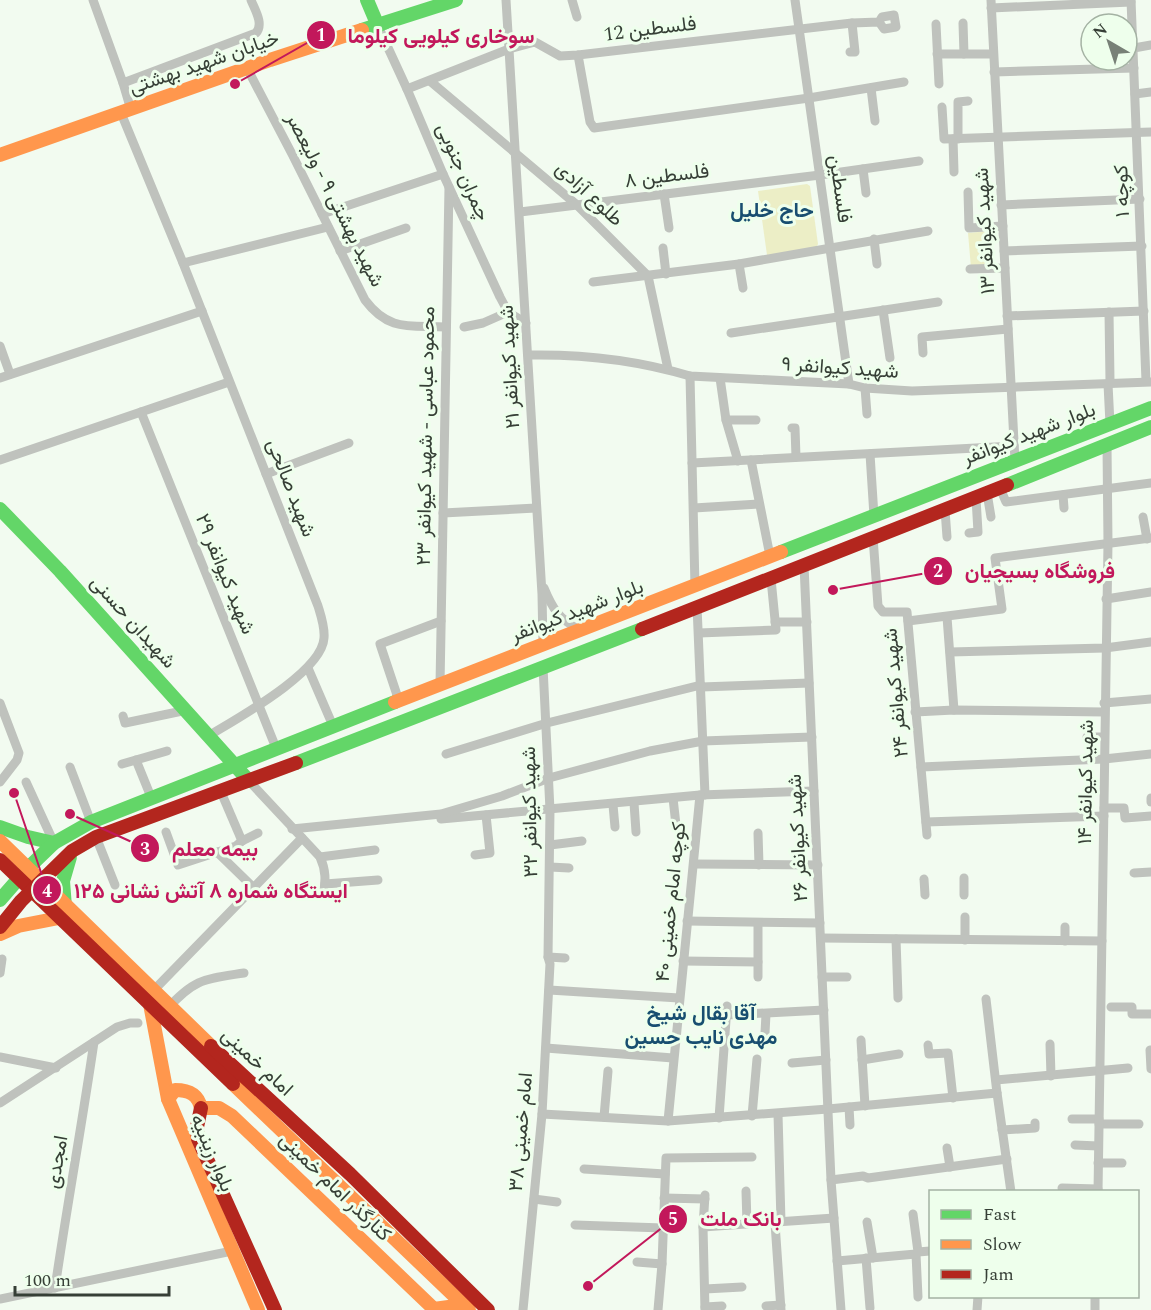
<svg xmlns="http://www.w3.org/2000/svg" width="1151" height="1310" font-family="Spectral,Vazirmatn,serif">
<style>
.green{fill:#eceec6}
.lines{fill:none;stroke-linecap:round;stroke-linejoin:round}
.street{stroke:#bfc2bd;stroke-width:9}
.fast{stroke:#63d668;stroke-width:14}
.slow{stroke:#ff974d;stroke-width:14}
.jam{stroke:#b3261e;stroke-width:14}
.labels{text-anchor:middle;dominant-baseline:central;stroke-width:6;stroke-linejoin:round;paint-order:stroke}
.street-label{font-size:20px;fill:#363f36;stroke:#eeffec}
.neighbourhood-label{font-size:21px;font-weight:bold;fill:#184e70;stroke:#eeffec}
.leader{fill:none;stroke:#c2185b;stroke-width:2}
.callout-dot{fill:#c2185b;stroke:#eeffec;stroke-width:2}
.mark-label{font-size:18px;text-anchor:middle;font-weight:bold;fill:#fff}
.callout-label{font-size:21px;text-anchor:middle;font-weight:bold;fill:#c2185b;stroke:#eeffec;stroke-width:6;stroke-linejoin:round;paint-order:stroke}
</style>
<rect width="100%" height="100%" fill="#f2fbf0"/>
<g class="green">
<polygon points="807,184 810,186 818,244 816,248 767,255 758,191"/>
<polygon points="989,231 992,267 971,268 968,233"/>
</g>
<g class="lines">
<g class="street">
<path d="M93 0 123 83 256 33C264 24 255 10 251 0"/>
<polyline points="506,0 542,594 543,644"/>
<polyline points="572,0 577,17"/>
<polyline points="795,0 849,384"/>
<polyline points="991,0 1015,461"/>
<polyline points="1131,0 1146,381"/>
<polyline points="991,8 1131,2"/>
<polyline points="963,23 964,54"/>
<polyline points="936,24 939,84"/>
<polyline points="378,26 407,89 443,174 500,297 508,312 526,323"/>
<polyline points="1134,48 1151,45"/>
<polyline points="850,52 855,52 852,23"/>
<polyline points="937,54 993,54"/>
<polyline points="578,55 590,122 594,128 809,98 904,82"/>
<path d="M247 68 292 154 365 300C389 332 410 325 446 327"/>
<polyline points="994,72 1134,68"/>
<polyline points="430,81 577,205 648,276 668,369"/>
<polyline points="123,83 131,110"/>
<polyline points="871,88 875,121"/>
<polyline points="407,89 509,49 535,42 560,56 578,55 852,23 879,22 884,29 896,27 894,15 882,17 879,22"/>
<polyline points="1135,94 1151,92"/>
<polyline points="942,107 944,139 1151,132"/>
<path d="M121 113 183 263 318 606C321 616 325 627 324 638 322 672 238 718 210 735"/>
<polyline points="953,139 954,172"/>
<polyline points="958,139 958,102 968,101"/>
<polyline points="863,169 866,193"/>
<polyline points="968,192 969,228 1003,226"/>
<polyline points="664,194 669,228"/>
<polyline points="1001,205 1140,199"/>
<polyline points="520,212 820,175 919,161"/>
<polyline points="322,214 443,174"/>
<polyline points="874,239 877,264"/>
<polyline points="663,248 666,274"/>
<polyline points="340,251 406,228"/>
<polyline points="1004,251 1142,246"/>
<polyline points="183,263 328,227"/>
<polyline points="739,264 743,288"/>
<polyline points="970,269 1005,268"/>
<polyline points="593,282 739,264 928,231"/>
<polyline points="883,310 890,358"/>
<polyline points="1109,312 1110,381 1108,384 1110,424"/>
<polyline points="1007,316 1144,311"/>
<polyline points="464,327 483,323 508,312"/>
<polyline points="731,333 938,302"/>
<polyline points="0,346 10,374"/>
<polyline points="923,353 922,337 1008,329"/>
<path d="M528 355C583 354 637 360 690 376L849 384 865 388 912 391 1151 382"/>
<polyline points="690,376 695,587"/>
<polyline points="0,378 202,311"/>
<polyline points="720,378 726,420 738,461"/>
<polyline points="865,388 867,414"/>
<polyline points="141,412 276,748"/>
<polyline points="726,420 756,420"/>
<polyline points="792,428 795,428 796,457"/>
<polyline points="870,454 874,516"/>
<polyline points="0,460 229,382"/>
<polyline points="751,460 770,556"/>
<polyline points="692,463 1014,446"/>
<polyline points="266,474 349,443"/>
<polyline points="1000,488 1006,502 1151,483"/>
<polyline points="987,493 991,517"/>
<polyline points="1063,495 1064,508"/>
<polyline points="694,508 759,504"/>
<polyline points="945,510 947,537"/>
<polyline points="443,513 536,508"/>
<polyline points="1143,517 1147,539"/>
<polyline points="969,533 978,532 976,498"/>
<polyline points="873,537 878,606 883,612 907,612 927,835"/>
<polyline points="804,565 831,1180 841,1310"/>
<path d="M544 588C553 610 559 618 579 630"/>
<polyline points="1106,599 1151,592"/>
<polyline points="697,606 705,795"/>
<polyline points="947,617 954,710"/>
<polyline points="908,621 1002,609 995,558 1151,538"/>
<polyline points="775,622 807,622"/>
<polyline points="699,633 776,630 771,579"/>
<polyline points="950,652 1105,648 1151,642"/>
<polyline points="308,668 333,726"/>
<polyline points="440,685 449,187"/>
<polyline points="701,687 809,683"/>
<polyline points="399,701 380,644 441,621"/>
<polyline points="0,703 19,753 17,760 0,782"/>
<polyline points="1104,703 1151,699"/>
<polyline points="915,712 954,710 1104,712"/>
<polyline points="123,716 125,723 187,710"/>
<polyline points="1087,737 1104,737"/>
<polyline points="446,754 547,723 701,685"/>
<polyline points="136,760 151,797"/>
<polyline points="122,764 167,751"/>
<polyline points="70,767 91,822"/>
<polyline points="921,767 1104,759 1151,754"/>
<path d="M249 781 320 857C326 870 326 881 323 895"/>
<polyline points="26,782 54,843"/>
<polyline points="221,792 242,841"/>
<polyline points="673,798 676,825"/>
<polyline points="1151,798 1151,802"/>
<polyline points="634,803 636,832"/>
<polyline points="613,805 615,827"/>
<polyline points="1104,808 1124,808 1125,818 1151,816"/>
<polyline points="441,819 700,795 814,791"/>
<polyline points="926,822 1104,816"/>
<polyline points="292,829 441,814 502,796 549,778 650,751 703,741 812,737"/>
<polyline points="166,832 178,865 236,846 242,841 258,833"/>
<polyline points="758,833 759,865"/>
<polyline points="96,837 115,885"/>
<polyline points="550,845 582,841"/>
<polyline points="217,852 254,888"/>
<polyline points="475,855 490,853 486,815"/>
<polyline points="320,857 375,850"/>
<polyline points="694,864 818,865"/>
<polyline points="550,867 569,868"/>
<polyline points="1134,873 1151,872"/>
<polyline points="924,879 925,895"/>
<polyline points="325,884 378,880"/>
<polyline points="964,895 964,878"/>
<polyline points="965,917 965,940"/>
<polyline points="687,921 820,923"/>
<polyline points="758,923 758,977"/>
<polyline points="1065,927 1065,941"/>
<polyline points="821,938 1102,941"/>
<polyline points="896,939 898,998"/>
<polyline points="548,957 565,958"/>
<polyline points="683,961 758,962"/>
<polyline points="0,973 2,959"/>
<polyline points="822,977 847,977"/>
<polyline points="549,990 679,998"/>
<polyline points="153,991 302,838"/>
<polyline points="986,999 997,1093 1011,1192"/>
<polyline points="1111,1007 1132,1007 1132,1014 1151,1014"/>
<path d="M167 1009C195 978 205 979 244 973"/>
<polyline points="727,1015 824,1010"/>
<polyline points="765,1033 766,1014"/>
<polyline points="861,1040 865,1106"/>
<polyline points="1050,1044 1051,1076"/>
<polyline points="928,1045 929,1054 948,1053 953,1098"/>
<polyline points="546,1048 673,1058"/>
<polyline points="1150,1050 1151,1069"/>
<polyline points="0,1057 56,1068"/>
<polyline points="862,1060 899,1054"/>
<polyline points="792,1063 826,1060"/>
<polyline points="996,1080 1128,1068"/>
<polyline points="0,1103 117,1027 130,1023 138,1023"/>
<polyline points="849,1107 850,1125"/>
<polyline points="542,1114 668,1121 828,1109 997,1093"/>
<polyline points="778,1114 781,1222"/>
<polyline points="752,1116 757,1059"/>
<polyline points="604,1117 608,1071"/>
<polyline points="719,1118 727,1006"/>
<polyline points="1072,1119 1099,1119"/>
<polyline points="668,1121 700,795"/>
<polyline points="1099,1124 1139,1124"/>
<polyline points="1002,1130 1035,1128 1035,1123"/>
<polyline points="1075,1145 1098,1146"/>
<polyline points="947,1148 950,1167"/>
<polyline points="1098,1163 1122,1163"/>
<polyline points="584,1169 665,1174"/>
<polyline points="831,1180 863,1176 868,1178 1007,1159"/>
<polyline points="1062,1188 1098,1189"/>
<polyline points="746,1191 747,1224"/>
<polyline points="1098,1192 1108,543 1107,445"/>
<polyline points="664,1198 705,1199"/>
<polyline points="534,1199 557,1202"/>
<polyline points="913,1214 918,1252"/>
<polyline points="867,1222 873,1258"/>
<polyline points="775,1223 781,1310"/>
<polyline points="575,1225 663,1228"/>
<polyline points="703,1227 834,1218"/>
<polyline points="916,1254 918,1297"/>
<polyline points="866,1258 870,1308"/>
<polyline points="837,1261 916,1254 918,1252 930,1251"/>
<polyline points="637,1262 662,1264"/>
<path d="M55 1288C67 1206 82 1124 94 1042"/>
<polyline points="705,1289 742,1287"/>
<polyline points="0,1299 232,1251"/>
<polyline points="766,1306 781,1305"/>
<polyline points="705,1307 722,1306"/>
<polyline points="523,1310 542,1114 550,964 548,957 550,810 543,667"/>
<polyline points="658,1310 662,1264 666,1158 752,1157"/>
<polyline points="705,1310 703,1227 705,1195"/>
<polyline points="977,1310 978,1296"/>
<polyline points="1095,1310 1095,1296"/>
</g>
<g class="fast">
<polyline points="367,0 378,26"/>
<polyline points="362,30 456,0"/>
<polyline points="1007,485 1151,427"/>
<polyline points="0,509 60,571 249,781"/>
<polyline points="781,552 1151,408"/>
<polyline points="296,763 642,629"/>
<polyline points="0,827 28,837 54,843"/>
<polyline points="0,900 27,869 54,843 91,822 395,702"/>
<polyline points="65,907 63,881 70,857"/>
</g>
<g class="slow">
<polyline points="0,155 270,60 362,30"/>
<polyline points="395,702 781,552"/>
<polyline points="0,841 211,1046"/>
<polyline points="0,934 18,926 59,918"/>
<polyline points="150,1004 168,1099 258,1310"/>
<polyline points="233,1084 469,1310"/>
<path d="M168 1099 175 1090C189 1090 198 1094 201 1108"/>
<polyline points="201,1108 219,1108 232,1116 434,1309 463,1305"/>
</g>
<g class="jam">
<polyline points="642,629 1007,485"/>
<polyline points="0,860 233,1084"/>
<polyline points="0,927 21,901 72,851 96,837 296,763"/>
<polyline points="211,1046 350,1174 488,1310"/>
<polyline points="201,1108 197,1127 198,1139 275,1310"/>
</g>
</g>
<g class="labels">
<g class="street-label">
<text transform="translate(650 29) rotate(-7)">فلسطین 12</text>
<text transform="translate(204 63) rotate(-19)">خیابان شهید بهشتی</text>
<text transform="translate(463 172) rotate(66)">چمران جنوبی</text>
<text transform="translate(667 176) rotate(-7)">فلسطین ۸</text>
<text transform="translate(840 189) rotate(82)">فلسطین</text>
<text transform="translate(1122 191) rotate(-92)">کوچه ۱</text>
<text transform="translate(589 194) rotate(43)">طلوع آزادی</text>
<text transform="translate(335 200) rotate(63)">شهید بهشتی ۹ - ولیعصر</text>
<text transform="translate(985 231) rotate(-93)">شهید کیوانفر ۱۳</text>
<text transform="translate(510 367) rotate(-93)">شهید کیوانفر ۲۱</text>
<text transform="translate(840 368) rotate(4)">شهید کیوانفر ۹</text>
<text transform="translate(1029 434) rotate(-21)">بلوار شهید کیوانفر</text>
<text transform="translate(426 436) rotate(-89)">محمود عباسی - شهید کیوانفر ۲۳</text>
<text transform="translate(291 488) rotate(69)">شهید صالحی</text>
<text transform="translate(225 574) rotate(68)">شهید کیوانفر ۲۹</text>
<text transform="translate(577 611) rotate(-21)">بلوار شهید کیوانفر</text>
<text transform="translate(133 622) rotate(48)">شهیدان حسنی</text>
<text transform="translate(896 693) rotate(-95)">شهید کیوانفر ۲۴</text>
<text transform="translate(1086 782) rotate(-89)">شهید کیوانفر ۱۴</text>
<text transform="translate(530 812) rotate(-91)">شهید کیوانفر ۳۲</text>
<text transform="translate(798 838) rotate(-93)">شهید کیوانفر ۲۶</text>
<text transform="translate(671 902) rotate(-84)">کوچه امام خمینی ۴۰</text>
<text transform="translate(257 1062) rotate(43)">امام خمینی</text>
<text transform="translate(521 1132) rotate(-85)">امام خمینی ۳۸</text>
<text transform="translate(212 1153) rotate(67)">بلوار زینبیه</text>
<text transform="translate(57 1162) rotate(-80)">امجدی</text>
<text transform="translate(335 1187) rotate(44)">کنارگذر امام خمینی</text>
</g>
<g class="neighbourhood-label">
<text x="772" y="211">حاج خلیل</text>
<text x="701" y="1014">آقا بقال شیخ<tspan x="701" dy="24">مهدی نایب حسین</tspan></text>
</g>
</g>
<path class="leader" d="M235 84L321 35M833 590L938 571M70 814L145 848M14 793L47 890M588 1286L673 1219"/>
<g class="callout-dot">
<circle cx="235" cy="84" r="6"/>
<circle cx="833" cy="590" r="6"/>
<circle cx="70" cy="814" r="6"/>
<circle cx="14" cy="793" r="6"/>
<circle cx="588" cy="1286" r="6"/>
<circle cx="321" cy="35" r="15"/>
<circle cx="938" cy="571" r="15"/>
<circle cx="145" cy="848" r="15"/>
<circle cx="47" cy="890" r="15"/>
<circle cx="673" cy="1219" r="15"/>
</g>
<g class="mark-label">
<text x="321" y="41">1</text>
<text x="938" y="577">2</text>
<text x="145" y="855">3</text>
<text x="47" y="897">4</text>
<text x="673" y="1225">5</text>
</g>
<g class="callout-label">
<text x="441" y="43">سوخاری کیلویی کیلوما</text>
<text x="1040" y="578">فروشگاه بسیجیان</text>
<text x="215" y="856">بیمه معلم</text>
<text x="211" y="898">ایستگاه شماره ۸ آتش نشانی ۱۲۵</text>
<text x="741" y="1226">بانک ملت</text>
</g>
<rect x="929" y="1190" width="210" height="108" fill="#eeffec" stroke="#a4b2a3" stroke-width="1.5"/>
<rect x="941" y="1210" width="30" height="9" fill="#63d668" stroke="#a4b2a3" stroke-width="1.5"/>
<text x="983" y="1220" font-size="18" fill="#363f36">Fast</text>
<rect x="941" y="1240" width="30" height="9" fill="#ff974d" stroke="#a4b2a3" stroke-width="1.5"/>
<text x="983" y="1250" font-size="18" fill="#363f36">Slow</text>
<rect x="941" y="1270" width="30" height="9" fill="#b3261e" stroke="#a4b2a3" stroke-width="1.5"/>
<text x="983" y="1280" font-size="18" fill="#363f36">Jam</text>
<g transform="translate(1109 42) rotate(321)"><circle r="28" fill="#eeffec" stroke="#a4b2a3" stroke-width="1.5"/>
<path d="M0-4.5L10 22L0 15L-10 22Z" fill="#788177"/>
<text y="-9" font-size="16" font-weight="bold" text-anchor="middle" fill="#363f36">N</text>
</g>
<path d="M15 1286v9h154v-9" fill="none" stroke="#363f36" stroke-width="3"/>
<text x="24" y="1286" font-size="18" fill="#363f36" stroke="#eeffec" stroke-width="4.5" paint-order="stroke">100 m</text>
</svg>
